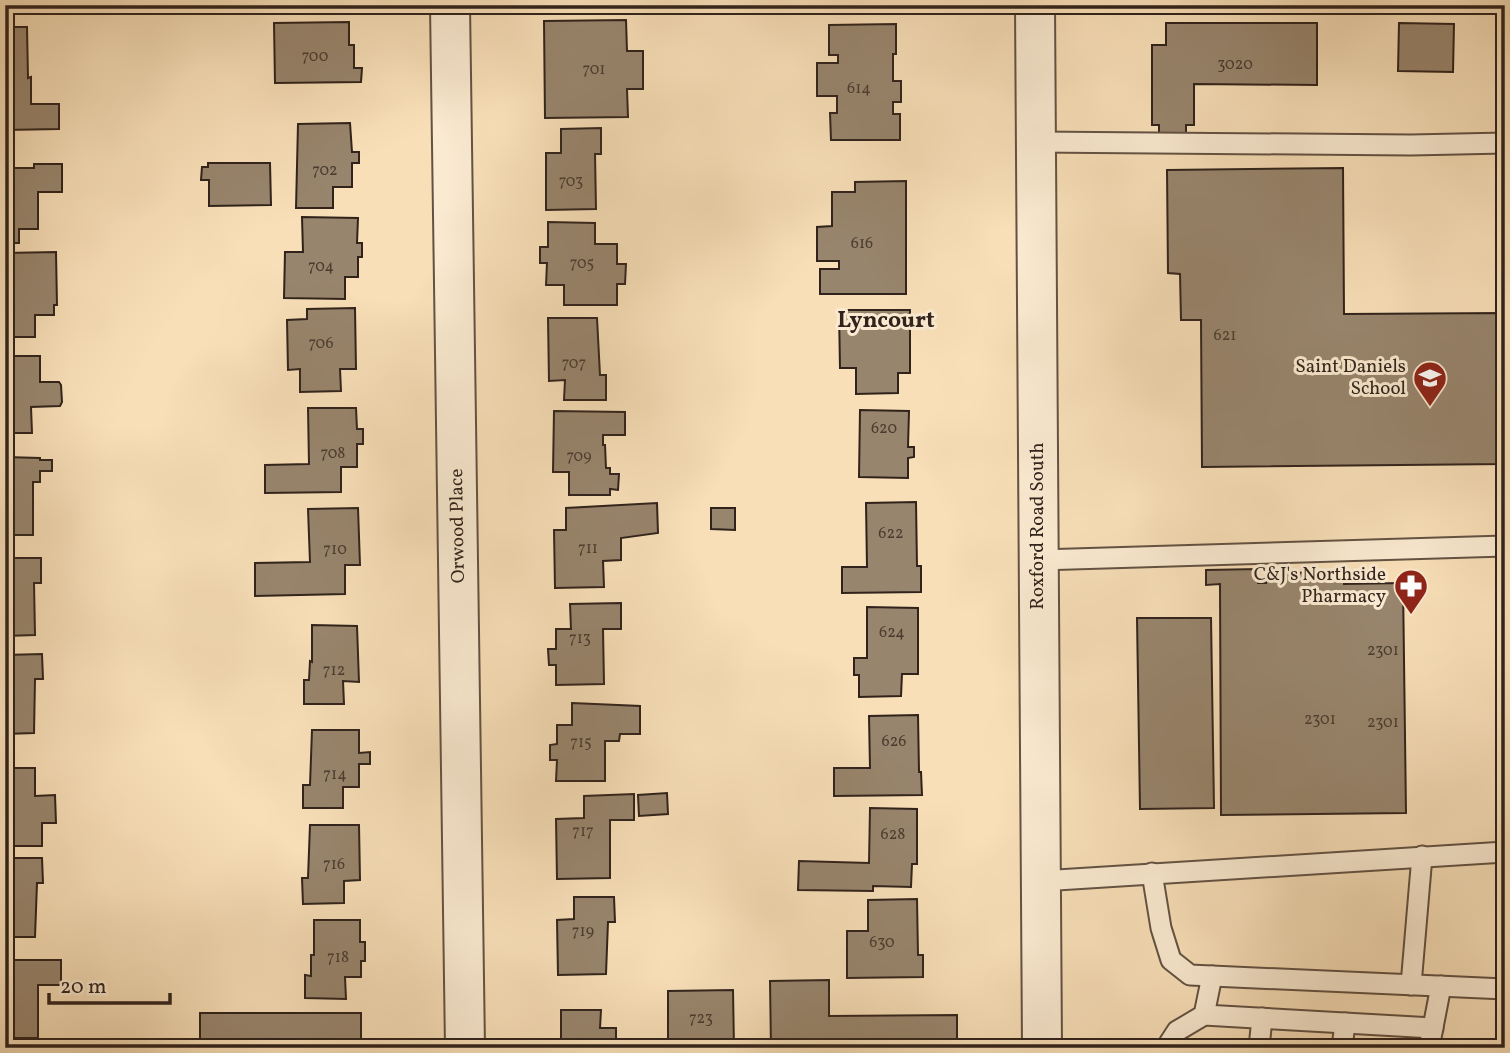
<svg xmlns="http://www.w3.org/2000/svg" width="1510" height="1053" font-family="Vollkorn,serif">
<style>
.building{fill:#98856d;stroke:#31231c;stroke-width:2}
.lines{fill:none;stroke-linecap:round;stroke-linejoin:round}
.lane-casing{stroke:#635243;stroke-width:23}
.street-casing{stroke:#635243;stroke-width:42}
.lane{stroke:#faead1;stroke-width:19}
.street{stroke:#faead1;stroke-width:38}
.labels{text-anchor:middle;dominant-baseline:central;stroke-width:6;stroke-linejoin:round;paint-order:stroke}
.number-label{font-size:16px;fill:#4b3c30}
.poi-label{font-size:19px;fill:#31231c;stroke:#faead1;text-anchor:end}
.street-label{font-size:19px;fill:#31231c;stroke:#faead1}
.quarter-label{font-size:23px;font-weight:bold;fill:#31231c;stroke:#faead1}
</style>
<rect width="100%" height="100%" fill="#f8dfb8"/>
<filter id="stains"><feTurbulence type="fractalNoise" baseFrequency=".00286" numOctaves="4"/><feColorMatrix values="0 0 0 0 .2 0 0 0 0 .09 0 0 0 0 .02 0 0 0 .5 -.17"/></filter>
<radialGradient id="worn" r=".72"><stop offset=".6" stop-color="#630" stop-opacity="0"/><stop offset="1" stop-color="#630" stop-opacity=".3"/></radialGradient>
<g class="building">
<polygon points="626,20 627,51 643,51 643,89 627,89 628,117 545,118 544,21"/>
<polygon points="349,22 349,45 354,45 354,68 362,68 361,82 275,83 274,23"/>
<polygon points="1166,23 1317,23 1317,85 1194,84 1194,125 1186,125 1186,134 1159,134 1159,125 1152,125 1152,45 1166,45"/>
<polygon points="1399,23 1454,24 1453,72 1398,71"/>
<polygon points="896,24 896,54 893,54 893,81 901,81 901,102 893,102 893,114 900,114 900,140 831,140 830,113 837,113 837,96 817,96 817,63 838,63 838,55 829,55 829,25"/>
<polygon points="5,27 27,27 28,78 31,77 31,104 59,104 59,129 5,130"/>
<polygon points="350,123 352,152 359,152 359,163 352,163 352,187 333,187 333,208 296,208 298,124"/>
<polygon points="601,128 601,154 595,154 596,209 546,210 546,153 561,153 561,129"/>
<polygon points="208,163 270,163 271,205 209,206 209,180 201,180 202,167 208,167"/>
<polygon points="34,164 62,164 62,192 38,192 38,229 19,229 19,243 5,243 5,168 34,168"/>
<polygon points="1343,168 1344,314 1505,313 1505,464 1202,467 1201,320 1181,320 1180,274 1168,273 1167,170"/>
<polygon points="906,181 906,294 820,294 820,269 839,269 839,261 817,261 817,227 832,226 832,192 855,192 855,182"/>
<polygon points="302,217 358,218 357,243 362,243 362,257 358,257 358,277 345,277 345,299 284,298 285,252 303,252"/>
<polygon points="548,222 595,223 595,244 617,244 617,264 626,264 625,284 617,284 617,305 564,305 564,285 546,285 547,263 540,263 540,247 548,247"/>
<polygon points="56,252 57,305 54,305 54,315 35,315 35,337 5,337 5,253"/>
<polygon points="355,308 356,369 340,369 341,391 300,392 300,369 288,370 287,320 307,319 307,309"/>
<polygon points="839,310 910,310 910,373 898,373 898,393 856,394 856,368 840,368"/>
<polygon points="548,318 597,318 600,375 606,375 606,400 564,400 565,380 549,381"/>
<polygon points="5,356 40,356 40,382 59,382 61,385 62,402 60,406 31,407 32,433 5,433"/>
<polygon points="308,408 356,408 357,429 363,429 363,444 357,444 357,467 341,467 341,492 265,493 265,465 309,464"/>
<polygon points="860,410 909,411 908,447 914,447 914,457 908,458 908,478 859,477"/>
<polygon points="554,411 625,412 625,435 603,435 603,445 605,445 606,468 610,468 610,474 619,474 618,490 610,489 610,495 569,495 569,472 553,472"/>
<polygon points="5,457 40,458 40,460 52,460 52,471 40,471 40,482 33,482 33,535 5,535"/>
<polygon points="916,502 917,566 921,566 921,592 842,593 842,567 867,567 866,503"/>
<polygon points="657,503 658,533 621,538 621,560 603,561 604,587 555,588 554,530 566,530 566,508"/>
<polygon points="358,508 360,565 345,565 345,594 255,596 255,563 310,562 308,509"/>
<polygon points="711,508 735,508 735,530 711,529"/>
<polygon points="5,558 41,558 41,583 34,583 35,635 5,636"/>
<polygon points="1258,569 1258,583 1266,583 1266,573 1344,572 1344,584 1403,583 1406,813 1221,815 1220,584 1206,585 1206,570"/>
<polygon points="621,603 621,629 603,629 604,684 556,685 556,665 549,665 548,649 556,649 556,629 571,629 570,604"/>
<polygon points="867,607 918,608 918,674 902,674 901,696 859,697 859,675 854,675 854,658 867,658"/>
<polygon points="1137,618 1211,618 1214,808 1140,809"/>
<polygon points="312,625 357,626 359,682 343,681 344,704 304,704 304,680 309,680 310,661 312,662"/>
<polygon points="42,654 43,679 35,679 34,733 5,734 5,655"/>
<polygon points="572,703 640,706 640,734 620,734 619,741 605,741 605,781 556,781 557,760 550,760 550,745 557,744 557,725 572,725"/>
<polygon points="918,715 919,772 921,772 922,795 834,796 834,768 870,768 869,716"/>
<polygon points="312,730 359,730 359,753 370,752 370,764 359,764 359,787 343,787 343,808 303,808 303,785 310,785"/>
<polygon points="5,768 35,768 35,796 55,795 56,823 42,823 42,846 5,846"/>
<polygon points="667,793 668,814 639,816 638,795"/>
<polygon points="634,794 634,820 610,820 610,878 557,879 556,819 584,818 584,796"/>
<polygon points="870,808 917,809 917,864 912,864 911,887 873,886 873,891 798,890 799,861 869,863"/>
<polygon points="310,825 359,825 360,880 344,881 344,903 303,904 302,878 308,878"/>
<polygon points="5,858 42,858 43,883 37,883 35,937 5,937"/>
<polygon points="574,897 614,897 615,922 608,922 606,974 558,975 557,920 574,919"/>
<polygon points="917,899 918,955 923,955 923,977 847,978 847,931 868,931 868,900"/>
<polygon points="314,920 360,920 360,942 365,942 365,961 361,961 361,977 345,977 346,999 305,998 305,975 311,976 311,955 314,955"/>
<polygon points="5,960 61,960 61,985 38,985 38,1038 5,1038"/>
<polygon points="829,980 829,1016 957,1015 957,1048 771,1048 770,981"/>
<polygon points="733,990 734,1048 668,1048 668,991"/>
<polygon points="561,1010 601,1010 600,1028 616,1028 616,1048 561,1048"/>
<rect x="200" y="1013" width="161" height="35"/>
<polygon points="1188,1040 1239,1046 1239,1048 1187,1048"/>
<polygon points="1282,1040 1320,1046 1320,1048 1281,1048"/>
</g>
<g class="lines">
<g class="lane-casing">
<g id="lane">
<polyline points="1036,142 1411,145 1505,143"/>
<polyline points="1039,560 1505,546"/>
<polyline points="1152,873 1161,928 1171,960 1190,975 1505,989"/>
<polyline points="1041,881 1505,852"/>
<polyline points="1411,985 1422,856"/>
<polyline points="1204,1015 1433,1028"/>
<polyline points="1166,1048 1177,1031 1204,1015 1212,976"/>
<polyline points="1259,1048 1262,1018"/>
<polyline points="1342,1048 1345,1023"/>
<polyline points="1429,1048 1441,986"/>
</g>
</g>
<g class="street-casing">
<g id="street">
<polyline points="450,5 465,1048"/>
<polyline points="1035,5 1042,1048"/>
</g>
</g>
<use href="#lane" class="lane"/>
<use href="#street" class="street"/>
</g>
<defs>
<g id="school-pin" transform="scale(1.75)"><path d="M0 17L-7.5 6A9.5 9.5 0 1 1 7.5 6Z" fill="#8f2418" stroke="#faead1"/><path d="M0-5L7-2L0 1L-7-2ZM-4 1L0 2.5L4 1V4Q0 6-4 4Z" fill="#fff"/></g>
<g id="pharmacy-pin" transform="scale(1.75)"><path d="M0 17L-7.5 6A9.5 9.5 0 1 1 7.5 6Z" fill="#8f2418" stroke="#faead1"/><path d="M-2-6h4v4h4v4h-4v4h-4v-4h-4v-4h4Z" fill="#fff"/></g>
</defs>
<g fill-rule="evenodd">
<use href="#school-pin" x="1430" y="378"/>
<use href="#pharmacy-pin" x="1411" y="586"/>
</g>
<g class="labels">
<g class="number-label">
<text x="315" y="57">700</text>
<text x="1235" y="65">3020</text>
<text x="594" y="70">701</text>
<text x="859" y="89">614</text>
<text x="325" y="171">702</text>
<text x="571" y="182">703</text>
<text x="862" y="244">616</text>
<text x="582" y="264">705</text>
<text x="321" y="267">704</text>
<text x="1225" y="336">621</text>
<text x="321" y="344">706</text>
<text x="574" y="364">707</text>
<text x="884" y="429">620</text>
<text x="333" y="454">708</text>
<text x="579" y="457">709</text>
<text x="891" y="534">622</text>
<text x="588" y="549">711</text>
<text x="335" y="550">710</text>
<text x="892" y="633">624</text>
<text x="580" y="639">713</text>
<text x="1383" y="651">2301</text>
<text x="334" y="671">712</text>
<text x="1320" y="720">2301</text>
<text x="1383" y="723">2301</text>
<text x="894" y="742">626</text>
<text x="581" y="743">715</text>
<text x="335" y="775">714</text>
<text x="583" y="832">717</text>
<text x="893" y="835">628</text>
<text x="334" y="865">716</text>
<text x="583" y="932">719</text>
<text x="882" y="943">630</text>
<text x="338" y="958">718</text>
<text x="701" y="1019">723</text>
</g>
<g class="poi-label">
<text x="1406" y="367">Saint Daniels<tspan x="1406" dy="22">School</tspan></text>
<text x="1386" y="575">C&amp;J's Northside<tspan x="1386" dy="22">Pharmacy</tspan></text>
</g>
<g class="street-label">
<text transform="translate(458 526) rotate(-91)">Orwood Place</text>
<text transform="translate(1038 526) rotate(-90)">Roxford Road South</text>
</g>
<g class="quarter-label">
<text x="886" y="321">Lyncourt</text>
</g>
</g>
<rect width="1510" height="1053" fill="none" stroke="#f8dfb8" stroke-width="28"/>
<rect x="7" y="7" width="1496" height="1039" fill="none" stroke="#31231c" stroke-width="3.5"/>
<rect x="14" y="14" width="1482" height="1025" fill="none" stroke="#31231c" stroke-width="2"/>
<path d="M49 993v10h121v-10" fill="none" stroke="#31231c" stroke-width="3.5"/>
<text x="60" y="993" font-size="21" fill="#31231c" stroke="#faead1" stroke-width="5" paint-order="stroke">20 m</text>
<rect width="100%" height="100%" filter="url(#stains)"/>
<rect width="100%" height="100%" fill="url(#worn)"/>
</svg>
